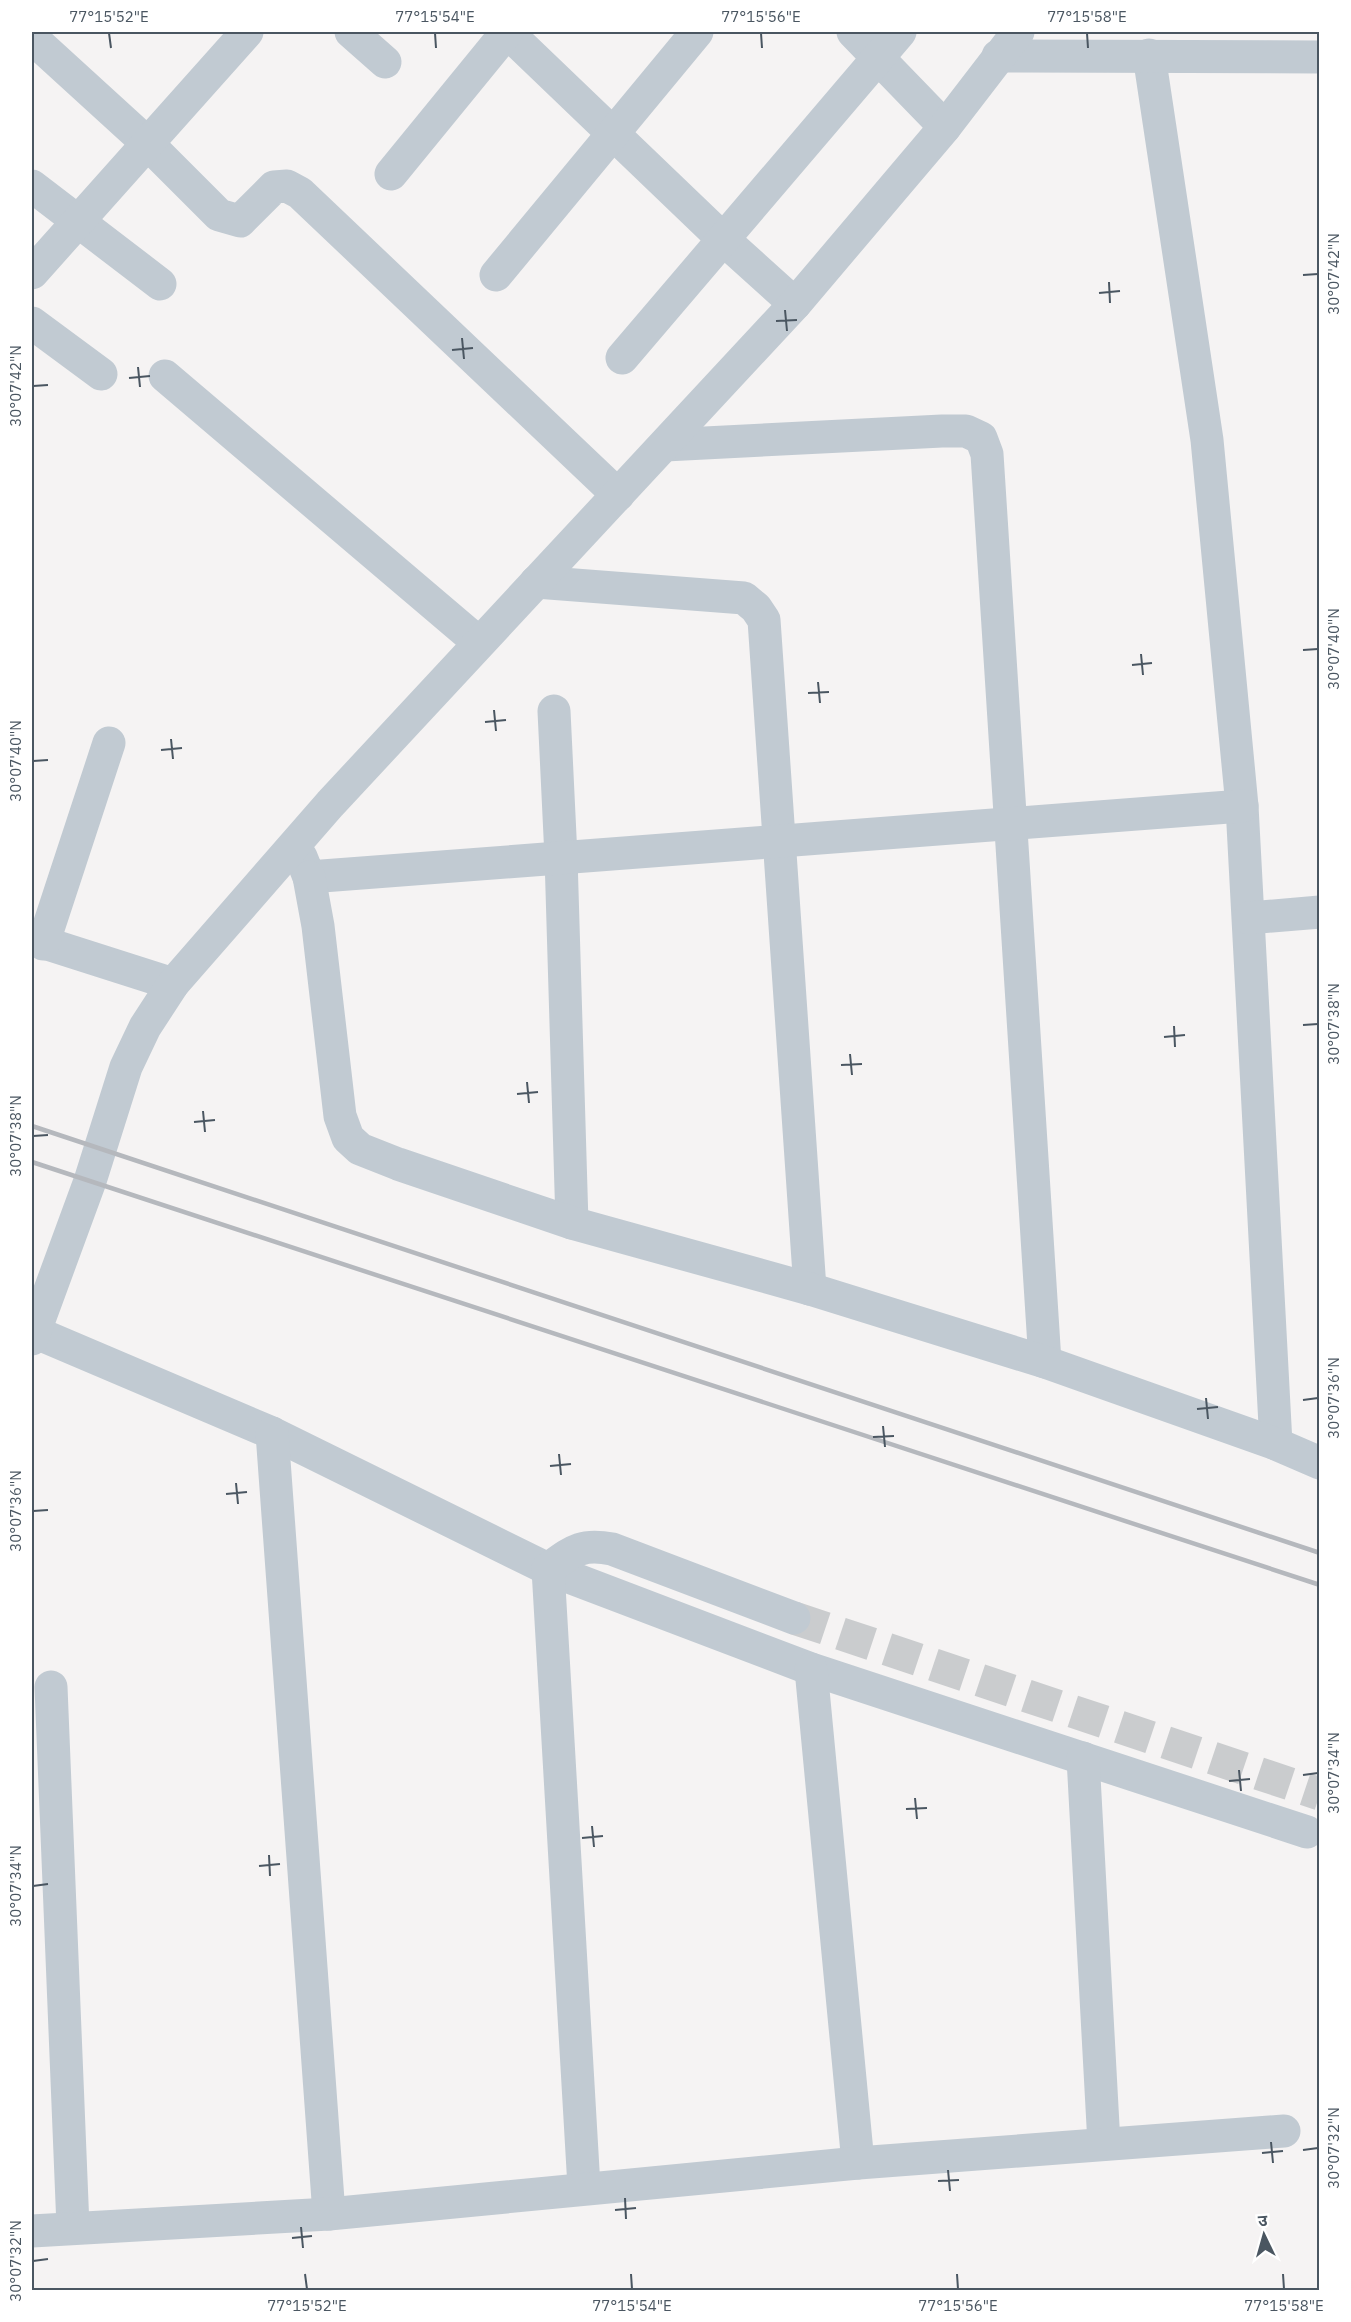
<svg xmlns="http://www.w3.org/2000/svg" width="1351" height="2322" font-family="'IBM Plex Sans','Noto Sans Devanagari',sans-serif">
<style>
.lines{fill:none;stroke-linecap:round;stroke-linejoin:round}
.minor-tunnel{stroke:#caccce;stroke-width:33;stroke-dasharray:33 16;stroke-linecap:butt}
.minor{stroke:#c1cad2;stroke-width:33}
.rail{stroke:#b5b8bd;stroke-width:4.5}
.ticks{fill:none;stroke:#4a5661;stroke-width:2}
.neatline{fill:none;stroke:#4a5661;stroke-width:2}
.ticks-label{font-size:15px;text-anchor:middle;fill:#4a5661}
</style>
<rect width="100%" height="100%" fill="#f5f3f3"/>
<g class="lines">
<polyline class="minor-tunnel" points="794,1618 1320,1794"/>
<g class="minor">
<polyline points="351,32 385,62"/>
<polyline points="507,32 724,240 795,304"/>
<polyline points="853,32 945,127"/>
<polyline points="32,38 146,142 219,215 240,221 274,187 287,186 300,193 618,495"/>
<polyline points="1149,55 1207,440 1242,806 1276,1444"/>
<polyline points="998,56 1320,57"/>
<polyline points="391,174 507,32"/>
<polyline points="32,186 160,284"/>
<polyline points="32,273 247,32"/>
<polyline points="496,275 697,32"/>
<polyline points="32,323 101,374"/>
<polyline points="622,358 900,32"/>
<polyline points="165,376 478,642"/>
<polyline points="665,445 942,431 966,431 981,438 987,454 1045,1362"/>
<polyline points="536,582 744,598 756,608 764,620 810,1289"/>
<polyline points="554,711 561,857 572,1223"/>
<polyline points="301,857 309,877 1242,806"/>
<polyline points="309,877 318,926 340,1116 348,1138 360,1149 398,1164 572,1223 810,1289 1045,1362 1276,1444 1320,1463"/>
<polyline points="1249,918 1320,912"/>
<polyline points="32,939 173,984"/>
<polyline points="43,944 109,743"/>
<polyline points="32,1331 272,1433 548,1569 811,1669 1307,1832"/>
<polyline points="32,1339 90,1181 126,1067 145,1027 173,984 330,804 795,304 945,127 1018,32"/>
<polyline points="272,1433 329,2214"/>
<polyline points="811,1669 858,2163"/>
<polyline points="51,1687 73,2227"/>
<polyline points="1083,1758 1104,2144"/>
<path d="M584 2187 548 1569C573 1551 581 1543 612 1549L794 1618"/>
<polyline points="32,2231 329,2214 858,2163 1284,2131"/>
</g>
<g class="rail">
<polyline points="32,1126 1320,1553"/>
<polyline points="32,1162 1320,1585"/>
</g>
</g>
<path class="ticks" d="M109 33 111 48M435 33 436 48M761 33 762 48M1087 33 1088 48M1303 275 1318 274M1109 282 1110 303M1099 293 1120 291M785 310 787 331M776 321 797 320M462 338 464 359M452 350 473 348M138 367 140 387M129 378 150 376M33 386 48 385M1303 650 1318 649M1141 654 1143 675M1132 665 1152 663M818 682 820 703M808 693 829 692M494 710 496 731M485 722 506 720M171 739 173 759M161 750 182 748M33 761 48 760M1303 1025 1318 1024M1174 1026 1175 1047M1164 1037 1185 1035M850 1054 852 1075M841 1065 862 1064M527 1082 529 1103M517 1094 538 1092M203 1111 205 1132M194 1122 215 1120M33 1136 48 1135M1206 1398 1208 1419M1303 1400 1318 1398M1197 1409 1218 1407M883 1426 885 1447M873 1437 894 1436M559 1454 561 1475M550 1466 571 1464M236 1483 238 1504M226 1494 247 1492M33 1511 48 1510M1239 1770 1241 1791M1303 1775 1318 1773M1229 1781 1250 1779M915 1798 917 1819M906 1809 927 1808M592 1826 594 1847M582 1838 603 1836M269 1855 270 1876M259 1866 280 1864M33 1886 48 1884M1271 2142 1273 2163M1303 2150 1318 2148M1262 2153 1283 2151M948 2170 950 2191M938 2181 959 2180M625 2198 626 2219M615 2210 636 2208M301 2227 303 2248M292 2238 312 2236M33 2261 48 2259M305 2274 307 2289M631 2274 632 2289M957 2274 958 2289M1283 2274 1284 2289"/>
<rect width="1351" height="2322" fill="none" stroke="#ffffff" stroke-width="66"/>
<g transform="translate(1264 2235) rotate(355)" stroke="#ffffff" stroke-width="4.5" paint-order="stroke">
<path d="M0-4.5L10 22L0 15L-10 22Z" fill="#4a5661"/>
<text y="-9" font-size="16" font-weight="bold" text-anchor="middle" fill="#4a5661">उ</text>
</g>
<rect x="33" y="33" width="1285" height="2256" class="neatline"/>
<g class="ticks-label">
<text x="109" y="22">77°15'52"E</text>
<text x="435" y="22">77°15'54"E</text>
<text x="761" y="22">77°15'56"E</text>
<text x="1087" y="22">77°15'58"E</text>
<text transform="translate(1334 274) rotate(-90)" y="5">30°07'42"N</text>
<text transform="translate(16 386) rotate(-90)" y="5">30°07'42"N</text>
<text transform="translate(1334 649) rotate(-90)" y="5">30°07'40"N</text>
<text transform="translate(16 761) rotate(-90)" y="5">30°07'40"N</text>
<text transform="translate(1334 1024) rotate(-90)" y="5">30°07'38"N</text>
<text transform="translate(16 1136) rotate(-90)" y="5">30°07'38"N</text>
<text transform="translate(1334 1398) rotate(-90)" y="5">30°07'36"N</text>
<text transform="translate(16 1511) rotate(-90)" y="5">30°07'36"N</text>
<text transform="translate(1334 1773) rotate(-90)" y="5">30°07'34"N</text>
<text transform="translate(16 1886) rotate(-90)" y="5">30°07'34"N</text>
<text transform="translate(1334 2148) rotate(-90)" y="5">30°07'32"N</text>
<text transform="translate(16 2261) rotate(-90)" y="5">30°07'32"N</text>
<text x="307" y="2311">77°15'52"E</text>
<text x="632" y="2311">77°15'54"E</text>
<text x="958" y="2311">77°15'56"E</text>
<text x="1284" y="2311">77°15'58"E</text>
</g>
</svg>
